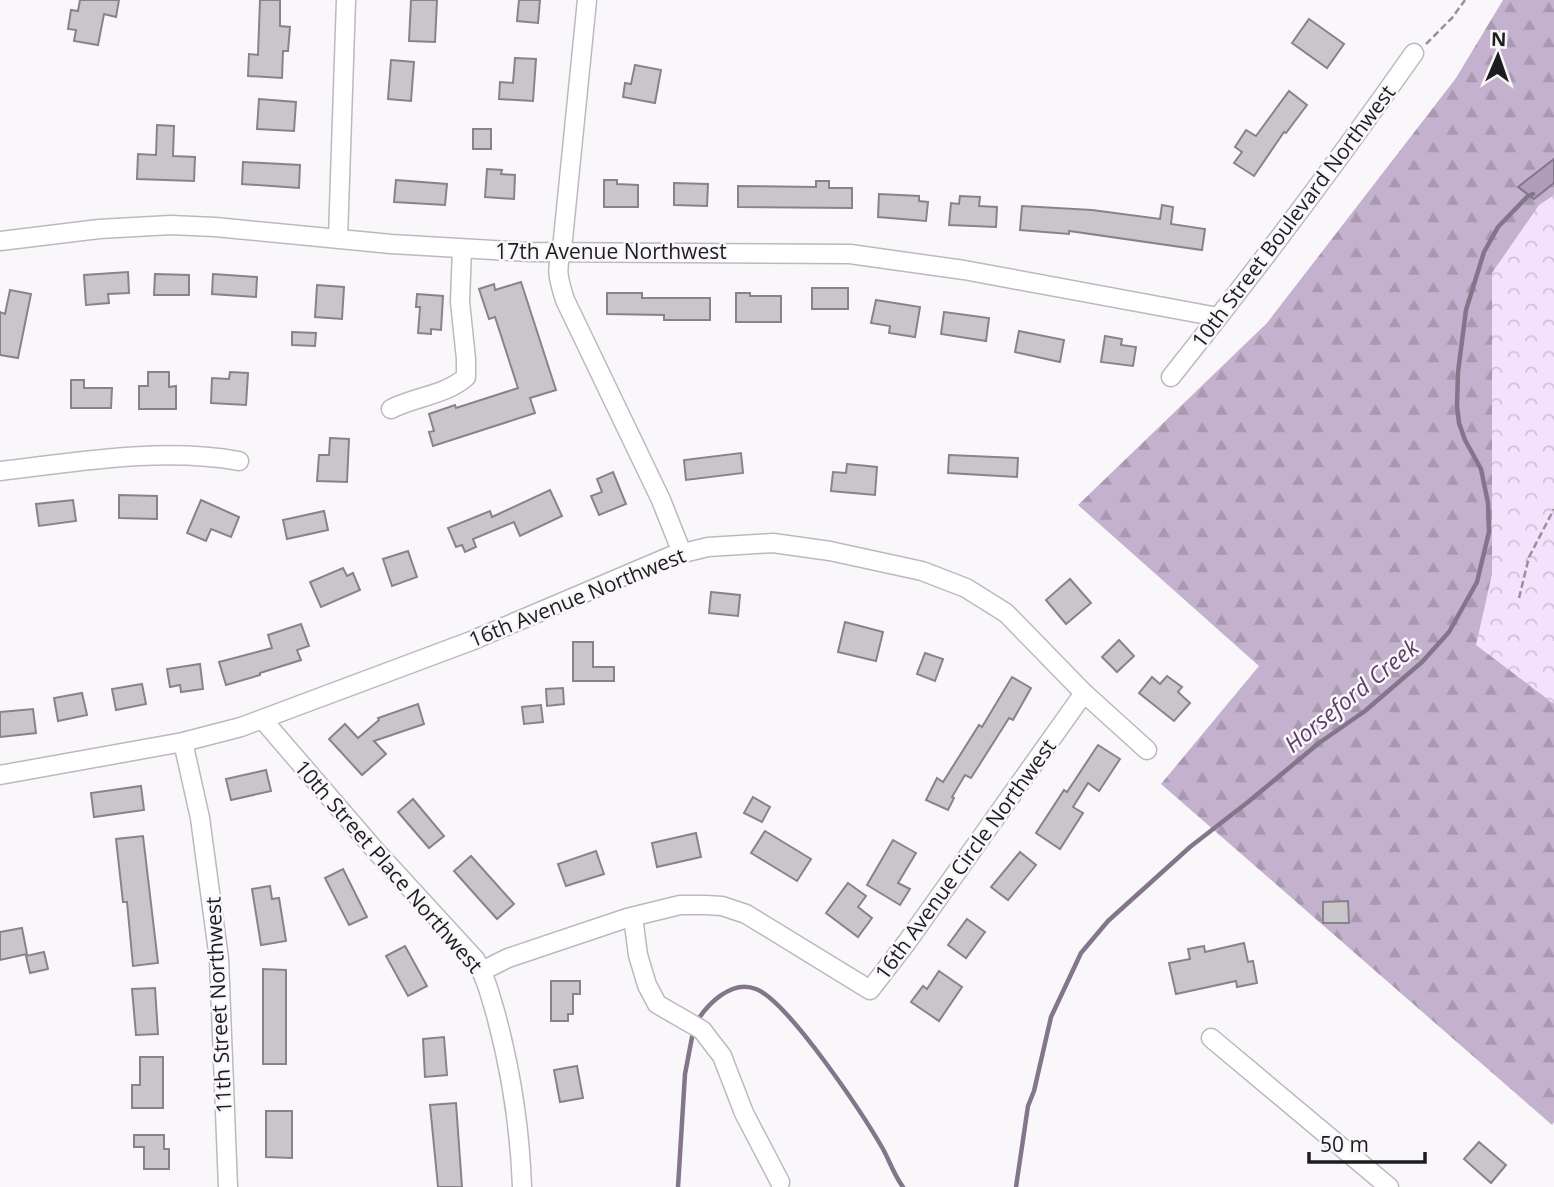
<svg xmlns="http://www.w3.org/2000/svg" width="1554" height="1187" font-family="'Open Sans',sans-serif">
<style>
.forest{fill:url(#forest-firs)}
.park{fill:url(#park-crowns)}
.water{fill:#b09db9;stroke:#84768a;stroke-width:2}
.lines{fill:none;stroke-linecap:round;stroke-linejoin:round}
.stream{stroke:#84768a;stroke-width:4.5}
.building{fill:#c9c6cb;stroke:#878488;stroke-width:2}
.minor-casing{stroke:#bcb9be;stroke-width:21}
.path{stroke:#959396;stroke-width:2.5;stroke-dasharray:7 3.5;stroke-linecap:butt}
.minor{stroke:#fff;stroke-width:18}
.labels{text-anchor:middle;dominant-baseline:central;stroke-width:5;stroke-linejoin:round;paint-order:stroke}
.street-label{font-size:21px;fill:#1d1c1e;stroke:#faf7fb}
.water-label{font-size:23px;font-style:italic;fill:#5a3e67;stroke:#faf7fb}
</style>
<defs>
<pattern id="forest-firs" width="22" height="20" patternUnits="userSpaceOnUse" patternTransform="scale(1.75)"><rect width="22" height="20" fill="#c4b1cd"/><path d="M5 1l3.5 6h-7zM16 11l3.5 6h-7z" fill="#a898b0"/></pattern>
<pattern id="park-crowns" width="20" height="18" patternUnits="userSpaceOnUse" patternTransform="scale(1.75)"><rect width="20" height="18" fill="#f4e2fd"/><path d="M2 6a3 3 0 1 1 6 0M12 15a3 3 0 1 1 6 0" fill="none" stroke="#d1c1d8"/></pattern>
</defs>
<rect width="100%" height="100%" fill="#faf7fb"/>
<polygon class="forest" points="1503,0 1554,0 1554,1122 1552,1125 1161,784 1259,666 1078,505 1267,323 1456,78"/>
<polygon class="park" points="1554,195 1554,704 1476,645 1492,574 1492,273 1539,205"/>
<polygon class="water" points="1554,159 1554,183 1534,199 1518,187"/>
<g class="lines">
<g class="stream">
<path d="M696 1023C707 1004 732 979 756 989 789 1002 864 1116 883 1149 890 1162 894 1175 903 1187"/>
<polyline points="678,1187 685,1074 693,1032"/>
<polyline points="1016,1187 1028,1106 1034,1091 1051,1017 1081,953 1108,921 1190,847 1248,802 1319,743 1365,711 1422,662 1449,632 1477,582 1489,532 1488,503 1481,469 1465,440 1459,423 1457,406 1458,372 1466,310 1484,252 1498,227 1528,196 1533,194"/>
</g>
</g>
<g class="building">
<polygon points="80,0 119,0 116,17 104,14 98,45 74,41 76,30 68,29 71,10 78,11"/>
<polygon points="260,0 280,0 280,26 290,27 288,51 283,51 282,78 248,76 249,54 258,55"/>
<polygon points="411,0 437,0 435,42 409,41"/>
<polygon points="519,0 540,0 538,23 517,21"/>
<polygon points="1309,19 1344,44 1327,68 1292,43"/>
<polygon points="515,58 536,59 533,101 499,99 500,82 513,83"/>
<polygon points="391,60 414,62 411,101 388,99"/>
<polygon points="635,65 661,70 655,103 623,97 625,83 631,84"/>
<polygon points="1289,91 1307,105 1286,133 1284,132 1254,176 1234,163 1242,152 1235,147 1246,130 1256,136"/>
<polygon points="259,99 296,102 294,131 257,129"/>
<polygon points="157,125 174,126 173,156 195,157 194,181 137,179 138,154 156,155"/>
<rect x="473" y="129" width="18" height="20"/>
<polygon points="243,162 300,165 299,188 242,184"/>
<polygon points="487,169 502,170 501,174 515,175 514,199 485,197"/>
<polygon points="396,180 447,184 445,205 394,202"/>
<polygon points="604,180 617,180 617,184 638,185 638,207 604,207"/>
<polygon points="816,181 829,181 829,188 852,188 852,208 738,207 738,186 816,187"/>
<polygon points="674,183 708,184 707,206 674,205"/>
<polygon points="879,194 919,196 919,201 928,202 926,221 878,217"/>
<polygon points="960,196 980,197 979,206 997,207 996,227 949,225 951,203 959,204"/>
<polygon points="1162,205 1173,207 1171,224 1205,229 1202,250 1069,231 1069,234 1020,230 1022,206 1092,210 1160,219"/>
<polygon points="128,272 129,293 108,294 109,303 86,305 84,275"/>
<polygon points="155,274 189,275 189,295 154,295"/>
<polygon points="213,274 257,277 256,297 212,294"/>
<polygon points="521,282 556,390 530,398 535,413 433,446 429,432 434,431 429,414 455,405 456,408 518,388 495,317 489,319 479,289 494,284 495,290"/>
<polygon points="317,285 344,287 342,319 315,317"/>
<rect x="812" y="288" width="36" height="21"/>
<polygon points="10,290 31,294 18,358 0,355 0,312 5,314"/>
<polygon points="607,293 642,293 642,298 710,298 710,320 664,320 664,315 607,314"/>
<polygon points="736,293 750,293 750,296 781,296 781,322 736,322"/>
<polygon points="417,294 443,296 441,330 431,329 431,334 418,333 420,307 416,307"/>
<polygon points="876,300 920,307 915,337 889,333 890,326 871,323"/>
<polygon points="944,312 989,318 986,341 941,334"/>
<polygon points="1019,331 1064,340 1060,362 1015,352"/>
<polygon points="292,332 316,333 315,346 292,345"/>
<polygon points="1105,336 1122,339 1121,345 1136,347 1133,366 1101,362"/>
<polygon points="148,372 169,372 169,387 176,386 176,409 139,409 139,386 148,386"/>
<polygon points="230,372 248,373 246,405 211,403 212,378 229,379"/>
<polygon points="71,380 84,380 84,388 112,388 111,408 71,408"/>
<polygon points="330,438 349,439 347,482 317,481 319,455 329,455"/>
<polygon points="741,453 743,473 686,480 684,460"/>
<polygon points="949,455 1018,458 1017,477 948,473"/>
<polygon points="847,464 877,467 875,495 831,491 833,472 846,473"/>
<polygon points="613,472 626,504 599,515 591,496 602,492 597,479"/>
<polygon points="550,490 562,516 520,536 514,522 473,539 476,547 465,552 462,545 456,547 448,528 490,511 492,517"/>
<polygon points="119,495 157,496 157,519 119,518"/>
<polygon points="73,500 76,521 39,526 36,504"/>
<polygon points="201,500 239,517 231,537 211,529 206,541 187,533"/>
<polygon points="324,511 328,530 287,539 283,520"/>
<polygon points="408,551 417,577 392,586 383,559"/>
<polygon points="343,568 347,576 353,573 360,590 321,607 310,582"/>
<polygon points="1070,579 1091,603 1066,624 1046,600"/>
<polygon points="711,592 740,595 738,616 709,613"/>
<polygon points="845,622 883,632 876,661 838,652"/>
<polygon points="301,624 309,646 297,650 301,660 260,673 260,675 226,685 219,662 272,648 268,635"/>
<polygon points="1119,640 1134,656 1117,672 1102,657"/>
<polygon points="573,642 593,642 593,667 614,667 614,681 573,681"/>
<polygon points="925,653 943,659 935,681 917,674"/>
<polygon points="200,664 203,689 181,692 180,685 170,687 167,669"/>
<polygon points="1167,676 1182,687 1178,692 1190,703 1174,721 1139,693 1152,677 1160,684"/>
<polygon points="1012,677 1031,688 1013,720 1009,718 971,778 965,775 952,797 954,798 948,810 926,800 937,778 943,782 979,725 982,727"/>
<polygon points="142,684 146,704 116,710 112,689"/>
<polygon points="563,688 564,704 547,706 546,689"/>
<polygon points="82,693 87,715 58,721 54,698"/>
<polygon points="418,704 424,724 374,741 386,754 362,775 329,739 345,724 358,738 379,720 378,718"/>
<polygon points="541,705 543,722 524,724 522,707"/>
<polygon points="33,709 36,733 0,737 0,712"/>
<polygon points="1098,745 1120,759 1099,791 1088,783 1073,807 1083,813 1060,849 1036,833 1064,790 1067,792"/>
<polygon points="266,770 271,791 231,800 226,779"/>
<polygon points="141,786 144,810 94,817 91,793"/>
<polygon points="753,797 770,807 762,822 744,813"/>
<polygon points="413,799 444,836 429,848 398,812"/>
<polygon points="765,831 811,859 797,881 751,853"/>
<polygon points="696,833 701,857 657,867 652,843"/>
<polygon points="143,836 158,963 133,966 127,902 123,902 116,839"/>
<polygon points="893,840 916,853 898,883 910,889 900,905 867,885"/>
<polygon points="596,851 604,874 566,886 558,864"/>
<polygon points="1020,852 1036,865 1008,900 991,887"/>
<polygon points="471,856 514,904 497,919 454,871"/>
<polygon points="343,869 367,917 349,925 325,878"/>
<polygon points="848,883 866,896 858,907 872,918 858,937 826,913"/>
<polygon points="270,886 272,899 279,898 286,941 261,945 252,889"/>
<polygon points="1348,901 1349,923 1323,923 1323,902"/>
<polygon points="967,919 985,932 966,958 948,945"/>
<polygon points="22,928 27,954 0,960 0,932"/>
<polygon points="1244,943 1248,962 1253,961 1257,983 1237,987 1236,981 1176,994 1169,963 1190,959 1188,949 1204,946 1205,952"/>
<polygon points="405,946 427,986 408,996 386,956"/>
<polygon points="44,952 48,969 30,973 26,956"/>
<polygon points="263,969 286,970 286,1064 263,1064"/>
<polygon points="939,971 962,987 939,1021 911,1002 923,986 927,989"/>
<polygon points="551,981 580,981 580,994 573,994 573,1014 568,1014 568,1021 551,1021"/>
<polygon points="155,988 158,1034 136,1035 132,989"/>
<polygon points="444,1037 447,1075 425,1077 423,1039"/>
<polygon points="140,1057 163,1057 163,1108 132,1108 132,1085 140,1085"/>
<polygon points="577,1066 583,1098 560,1102 554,1070"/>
<polygon points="456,1103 462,1187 438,1187 430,1105"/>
<polygon points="266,1111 292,1111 292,1158 266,1157"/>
<polygon points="134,1135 164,1135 164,1149 169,1149 169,1169 144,1169 144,1147 134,1147"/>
<polygon points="1479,1142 1506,1165 1491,1183 1464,1159"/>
</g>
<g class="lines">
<g class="minor-casing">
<g id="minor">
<path d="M587 0 563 239C558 269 555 269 565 300L661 500 682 553"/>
<polyline points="338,238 346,0"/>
<polyline points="0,241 99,229 171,225 215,227 391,244 529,252 850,254 964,270 1218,317"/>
<path d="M1171 377C1255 272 1336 164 1414 53"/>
<path d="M391 409C414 397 446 395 466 377V359L460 302 462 249"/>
<path d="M0 471C78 462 161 447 239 461"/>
<path d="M263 720 375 850 475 959C486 977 490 995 496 1015 511 1071 520 1129 522 1187"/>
<polyline points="183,742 200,818 219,959 228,1187"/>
<polyline points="0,775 183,742 241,727 471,641 671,556 708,547 773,543 830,551 922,571 966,588 1006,613 1084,693 1147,750"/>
<polyline points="633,917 638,955 647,985 657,1004 702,1030 722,1056 744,1113 780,1182"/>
<polyline points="482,971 508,958 627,918 680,905 706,905 722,906 746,914 870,990 907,942 1084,693"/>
<polyline points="1211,1038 1389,1187"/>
</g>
</g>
<g class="path">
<polyline points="1426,44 1452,18 1465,0"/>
<polyline points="1519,598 1529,557 1554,509"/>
</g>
<use href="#minor" class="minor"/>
</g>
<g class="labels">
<g class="street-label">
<text transform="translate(1293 216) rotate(-53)">10th Street Boulevard Northwest</text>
<text x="611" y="251">17th Avenue Northwest</text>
<text transform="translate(577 597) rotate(-22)">16th Avenue Northwest</text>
<text transform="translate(965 859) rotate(-54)">16th Avenue Circle Northwest</text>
<text transform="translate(389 866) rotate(49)">10th Street Place Northwest</text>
<text transform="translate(218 1005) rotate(-93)">11th Street Northwest</text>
</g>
<g class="water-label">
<text transform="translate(1351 695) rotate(-39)">Horseford Creek</text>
</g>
</g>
<g transform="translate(1498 56) rotate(2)" stroke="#faf7fb" stroke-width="5" paint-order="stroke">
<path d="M0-5L12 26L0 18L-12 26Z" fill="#1d1c1e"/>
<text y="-10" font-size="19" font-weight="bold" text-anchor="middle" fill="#1d1c1e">N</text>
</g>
<path d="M1309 1152v10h116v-10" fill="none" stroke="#1d1c1e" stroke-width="3.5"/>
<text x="1320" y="1152" font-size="21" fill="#1d1c1e" stroke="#faf7fb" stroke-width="5" paint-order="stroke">50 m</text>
</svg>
